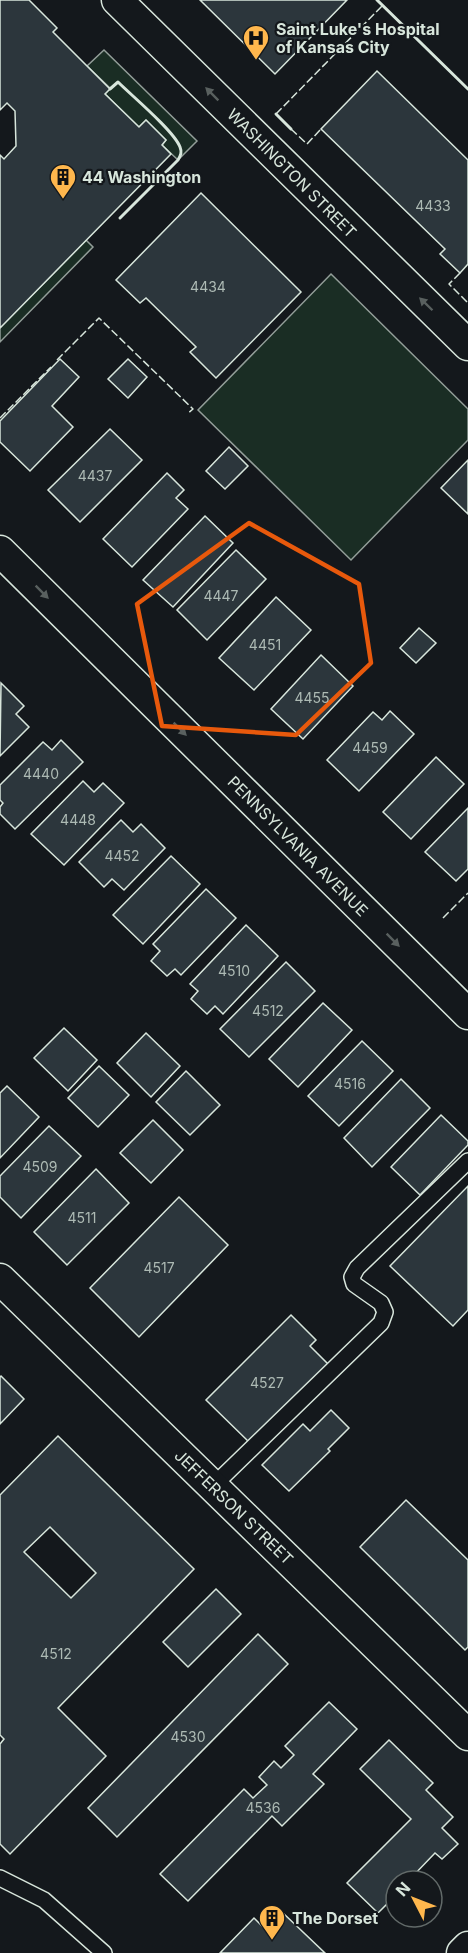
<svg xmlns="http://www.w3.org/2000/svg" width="468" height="1953" font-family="Inter,sans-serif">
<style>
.green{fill:#1a2d24;stroke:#939e99;stroke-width:1.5}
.building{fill:#2c363c;stroke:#d8e6dc;stroke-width:1.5;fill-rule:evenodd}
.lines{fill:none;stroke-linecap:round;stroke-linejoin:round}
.lane-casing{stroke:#d8e6dc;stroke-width:18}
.street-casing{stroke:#d8e6dc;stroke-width:33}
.lane{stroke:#14181c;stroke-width:15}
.street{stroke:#14181c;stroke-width:30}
.fence{stroke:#d8e6dc;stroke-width:1.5;stroke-dasharray:8 3;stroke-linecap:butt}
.wall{stroke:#d8e6dc;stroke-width:3}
.oneway{fill:#59605f}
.marked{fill:none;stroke:#e8590c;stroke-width:4.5;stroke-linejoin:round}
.labels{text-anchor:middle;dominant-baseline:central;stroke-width:4.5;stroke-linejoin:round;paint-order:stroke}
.number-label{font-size:14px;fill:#adbab4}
.poi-label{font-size:16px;font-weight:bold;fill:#d8e6dc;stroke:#14181c;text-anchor:start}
.street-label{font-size:16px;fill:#d8e6dc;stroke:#14181c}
</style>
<rect width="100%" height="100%" fill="#14181c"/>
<g class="green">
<polygon points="104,50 197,141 178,160 162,145 166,140 146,120 139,127 105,94 110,88 87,66"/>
<polygon points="86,240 93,247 0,342 0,328"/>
<polygon points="331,274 468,409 468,440 351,560 198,410"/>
</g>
<g class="building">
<polygon points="0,0 29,0 57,28 53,32 110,89 105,94 139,127 146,120 166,140 162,145 171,154 0,328 0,155 4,159 16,146 15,111 7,103 0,110"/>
<polygon points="200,0 347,0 275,74"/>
<polygon points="377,71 468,160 468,264 460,273 440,254 445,249 321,129"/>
<polygon points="201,193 301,292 216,378 190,352 196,347 146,298 140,303 116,280"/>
<polygon points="60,359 79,377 52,406 73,427 30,471 0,442 0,421"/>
<polygon points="128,359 147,377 128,398 108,379"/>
<polygon points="110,429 142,460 80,522 48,490"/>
<polygon points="229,447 248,466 225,489 206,471"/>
<polygon points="468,460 468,514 441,488"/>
<polygon points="167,473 184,490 176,498 188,509 132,567 103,539"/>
<polygon points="205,516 233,543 173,607 143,580"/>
<polygon points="236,550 266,579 207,640 177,610"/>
<polygon points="276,597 311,630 254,690 219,658"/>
<polygon points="419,628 436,643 416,663 400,648"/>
<polygon points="321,655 353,686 303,739 271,709"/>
<polygon points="1,683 24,706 16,714 29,727 0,756"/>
<polygon points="390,711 414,734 359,791 327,760 373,712 382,720"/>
<polygon points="61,740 83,762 15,829 0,814 0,807 3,803 0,800 0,785 43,742 52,750"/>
<polygon points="436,757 464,784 411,839 383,812"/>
<polygon points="83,781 94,792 103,783 124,803 64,865 31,834"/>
<polygon points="468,808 468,869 456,881 425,852"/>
<polygon points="121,820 133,832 141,824 165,848 124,890 112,879 104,887 79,862"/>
<polygon points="171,856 200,884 143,944 113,915"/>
<polygon points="206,889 236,918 181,975 175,969 167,976 151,961 160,951 153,944"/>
<polygon points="246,925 278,956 223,1014 215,1006 207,1014 191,999 198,991 190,984"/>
<polygon points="286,962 315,991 249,1057 220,1029"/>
<polygon points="323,1003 352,1030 298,1087 269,1059"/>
<polygon points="64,1028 97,1060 68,1091 34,1058"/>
<polygon points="146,1033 180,1066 151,1097 117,1063"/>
<polygon points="362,1041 393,1071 339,1126 308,1096"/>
<polygon points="99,1066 129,1095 98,1127 68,1098"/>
<polygon points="186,1071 220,1105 190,1135 156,1102"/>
<polygon points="401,1079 430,1108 372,1167 344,1138"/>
<polygon points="7,1086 39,1117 0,1158 0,1093"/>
<polygon points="441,1115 468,1141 468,1145 420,1195 391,1167"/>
<polygon points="153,1120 183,1150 151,1183 120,1153"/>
<polygon points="49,1126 81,1156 21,1218 0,1197 0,1176"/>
<polygon points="96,1169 129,1203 67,1265 34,1232"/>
<polygon points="468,1186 468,1310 453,1326 390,1266"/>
<polygon points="179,1197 228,1245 139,1337 90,1288"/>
<polygon points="291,1315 316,1340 310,1346 328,1364 250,1443 206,1400"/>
<polygon points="1,1376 24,1399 0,1424 0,1377"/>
<polygon points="331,1410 349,1428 328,1449 330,1451 289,1491 262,1465 303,1424 310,1431"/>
<path d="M58 1436 194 1569 58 1708 106 1756 10 1854 0 1844V1744L4 1739 0 1735V1495ZM50 1527 96 1573 71 1598 24 1552Z"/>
<polygon points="406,1500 468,1560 468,1647 465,1650 360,1547"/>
<polygon points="216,1589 241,1614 188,1667 163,1642"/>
<polygon points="258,1634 288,1664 117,1837 88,1808"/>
<polygon points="329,1702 357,1729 313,1774 324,1784 282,1826 272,1816 188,1901 160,1874 244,1789 253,1798 267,1785 259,1777 274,1761 281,1768 294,1755 285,1746"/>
<polygon points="389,1740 433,1783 426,1790 453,1817 442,1828 458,1844 442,1859 435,1853 410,1879 413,1881 396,1881 396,1900 394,1897 378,1913 347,1883 411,1819 360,1769"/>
<polygon points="283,1913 325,1953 220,1953 254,1918 266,1930"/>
</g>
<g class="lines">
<g class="lane-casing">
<g id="lane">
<polyline points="213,1486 381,1323 385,1312 381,1303 354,1284 352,1277 357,1268 468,1161"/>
<polyline points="0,1878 44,1900 104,1953"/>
</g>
</g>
<g class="street-casing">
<g id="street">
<polyline points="117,0 468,345"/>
<polyline points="0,551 468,1014"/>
<polyline points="0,1279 468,1735"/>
<polyline points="462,1953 468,1947"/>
</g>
</g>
<use href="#lane" class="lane"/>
<use href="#street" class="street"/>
<g class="fence">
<polyline points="276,114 382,6"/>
<polyline points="291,129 307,144 321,129"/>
<polyline points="460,273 449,284 468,303"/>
<polyline points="57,360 99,318 193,409 187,414"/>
<polyline points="0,418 51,367"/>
<polyline points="443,918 468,893"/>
</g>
<g class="wall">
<polyline points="377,0 468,89"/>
<path d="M110 89 118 82C131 95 174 131 180 147 182 152 181 155 178 160L120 218"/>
<polyline points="276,114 291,129"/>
</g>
</g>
<defs><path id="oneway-solid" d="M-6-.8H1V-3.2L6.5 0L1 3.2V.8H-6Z" transform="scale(1.5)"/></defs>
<g class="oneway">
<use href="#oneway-solid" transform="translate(212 94) rotate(-135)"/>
<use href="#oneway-solid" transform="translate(426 304) rotate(-136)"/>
<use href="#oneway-solid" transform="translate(42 592) rotate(45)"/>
<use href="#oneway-solid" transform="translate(180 729) rotate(45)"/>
<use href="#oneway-solid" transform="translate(393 940) rotate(45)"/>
</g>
<path class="marked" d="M249 523 359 584 371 663 296 735 162 726 137 604Z"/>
<defs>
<g id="hospital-pin" transform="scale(1.35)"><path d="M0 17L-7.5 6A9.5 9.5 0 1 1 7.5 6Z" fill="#ffb74d" stroke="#14181c"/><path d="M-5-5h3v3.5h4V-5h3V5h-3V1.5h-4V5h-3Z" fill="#111"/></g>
<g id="building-pin" transform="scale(1.35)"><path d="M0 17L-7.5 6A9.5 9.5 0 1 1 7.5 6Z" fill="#ffb74d" stroke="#14181c"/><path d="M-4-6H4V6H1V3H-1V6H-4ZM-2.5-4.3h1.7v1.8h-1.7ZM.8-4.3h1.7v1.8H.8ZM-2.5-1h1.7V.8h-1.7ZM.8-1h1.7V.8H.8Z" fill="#111"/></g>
</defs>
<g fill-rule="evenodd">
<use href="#hospital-pin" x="256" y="38"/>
<use href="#building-pin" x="63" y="177"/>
<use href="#building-pin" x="272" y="1918"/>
</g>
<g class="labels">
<g class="number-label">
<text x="433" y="205">4433</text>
<text x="208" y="286">4434</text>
<text x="95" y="475">4437</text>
<text x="221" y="595">4447</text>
<text x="265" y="644">4451</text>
<text x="312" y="697">4455</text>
<text x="370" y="747">4459</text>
<text x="41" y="773">4440</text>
<text x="78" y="819">4448</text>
<text x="122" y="855">4452</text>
<text x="234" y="970">4510</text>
<text x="268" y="1010">4512</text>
<text x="350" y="1083">4516</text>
<text x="40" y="1166">4509</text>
<text x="82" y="1217">4511</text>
<text x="159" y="1267">4517</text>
<text x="267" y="1382">4527</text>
<text x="56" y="1653">4512</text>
<text x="188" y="1736">4530</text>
<text x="263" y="1807">4536</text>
</g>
<g class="poi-label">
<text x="276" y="29">Saint Luke's Hospital<tspan x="276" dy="18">of Kansas City</tspan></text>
<text x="82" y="177">44 Washington</text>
<text x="292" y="1918">The Dorset</text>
</g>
<g class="street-label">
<text transform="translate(292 173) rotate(45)">WASHINGTON STREET</text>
<text transform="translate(298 846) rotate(45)">PENNSYLVANIA AVENUE</text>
<text transform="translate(234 1507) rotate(44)">JEFFERSON STREET</text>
</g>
</g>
<g transform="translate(414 1899) rotate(312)"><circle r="28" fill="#14181c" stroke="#626a69" stroke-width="1.5"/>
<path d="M0-4.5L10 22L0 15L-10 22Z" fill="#ffb74d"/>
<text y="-9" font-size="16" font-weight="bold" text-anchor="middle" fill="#d8e6dc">N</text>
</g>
</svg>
